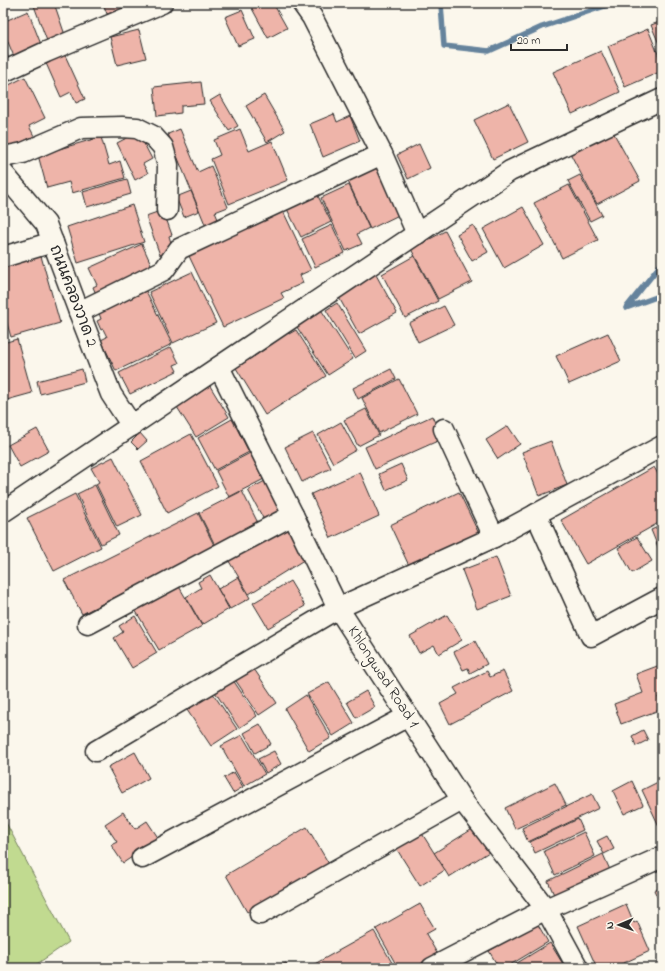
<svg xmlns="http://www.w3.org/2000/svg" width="665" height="971" font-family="'Indie Flower','Playpen Sans Thai',sans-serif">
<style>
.green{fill:#c1da90;stroke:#76825e}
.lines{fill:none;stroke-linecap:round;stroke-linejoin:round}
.stream{stroke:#65839c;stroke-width:5.5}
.building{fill:#eeb4a9;stroke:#2b2b2b}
.minor-casing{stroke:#2b2b2b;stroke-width:23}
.minor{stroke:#fbf7ec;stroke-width:20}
.labels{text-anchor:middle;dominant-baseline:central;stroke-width:4;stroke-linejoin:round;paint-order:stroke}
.street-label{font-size:16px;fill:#2b2b2b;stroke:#fbf7ec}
</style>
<rect width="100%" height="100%" fill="#fbf7ec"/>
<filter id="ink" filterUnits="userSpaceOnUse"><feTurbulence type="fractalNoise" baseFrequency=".025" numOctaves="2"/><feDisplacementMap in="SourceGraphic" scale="8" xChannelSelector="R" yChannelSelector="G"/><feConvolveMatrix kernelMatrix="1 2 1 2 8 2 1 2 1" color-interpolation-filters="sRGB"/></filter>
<g filter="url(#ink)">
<polygon class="green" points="3,817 69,942 31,968 3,968"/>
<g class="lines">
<g class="stream">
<polyline points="443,3 441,4 444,46 489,51 542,27 614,3"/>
<polyline points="662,263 626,308 662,295"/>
</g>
</g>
<g class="building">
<polygon points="33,3 54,3 65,35 47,41"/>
<polygon points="103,3 143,3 107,14"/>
<polygon points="249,3 273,3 287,28 268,38"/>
<polygon points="242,10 255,39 238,46 225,17"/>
<polygon points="28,11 42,47 15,59 3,30 3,22"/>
<polygon points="662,21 662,51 651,25"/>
<polygon points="648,29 662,64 662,71 625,87 608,46"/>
<polygon points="139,30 146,58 117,65 110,37"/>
<polygon points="3,47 11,63 3,67"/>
<polygon points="601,51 620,92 572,114 553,72"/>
<polygon points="64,53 85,99 76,103 71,92 61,97 45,61"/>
<polygon points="25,77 45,118 29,126 34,136 3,152 3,88"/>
<polygon points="201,82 204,104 181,106 181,113 157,116 154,87"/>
<polygon points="220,95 238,126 229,131 210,101"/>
<polygon points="264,95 285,131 267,142 246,106"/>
<polygon points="509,103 528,142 493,159 474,120"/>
<polygon points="334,114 337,122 350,116 360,141 323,157 310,124"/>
<polygon points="180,129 198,172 211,166 228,207 215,212 220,224 207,229 168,134"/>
<polygon points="240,129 249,151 272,141 288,180 229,204 211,159 220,155 214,140"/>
<polygon points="612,130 640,181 597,204 570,153"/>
<polygon points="138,132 152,159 143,164 148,173 135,180 117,143"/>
<polygon points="101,137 109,165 120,161 125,178 72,193 69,182 47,188 38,155"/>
<polygon points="419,144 430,168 408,179 397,155"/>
<polygon points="381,161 405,212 370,229 346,177"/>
<polygon points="580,175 602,215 590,221 568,181"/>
<polygon points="127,179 131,194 87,207 83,192"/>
<polygon points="349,185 369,228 357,234 362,244 346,251 321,198"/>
<polygon points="569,185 598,240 562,258 534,203"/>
<polygon points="191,191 199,211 184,217 176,197"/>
<polygon points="316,192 331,222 301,237 286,207"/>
<polygon points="132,205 144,242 78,263 67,227"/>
<polygon points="523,207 544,245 504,268 483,229"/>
<polygon points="163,210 172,235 169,236 173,250 160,255 146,216"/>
<polygon points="283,211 311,270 300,275 303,283 281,293 284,298 223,327 189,256"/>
<polygon points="332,225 345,253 315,267 302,239"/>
<polygon points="473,225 488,252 472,261 457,234"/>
<polygon points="445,231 472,282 438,299 411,249"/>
<polygon points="142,244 155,273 98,299 93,287 97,285 89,268"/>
<polygon points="39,249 60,323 11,337 3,310 3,259"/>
<polygon points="414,256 438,301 405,318 382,274"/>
<polygon points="192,272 216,323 173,343 149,292"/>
<polygon points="375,273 397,313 359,334 337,294"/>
<polygon points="146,291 172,344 116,371 101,340 107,337 103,329 101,330 97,321 101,319 99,313"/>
<polygon points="337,303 366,351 355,358 326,310"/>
<polygon points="444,306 454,325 418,342 409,323"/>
<polygon points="320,308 353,359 328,375 295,324"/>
<polygon points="286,330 289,334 296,330 326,376 265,415 236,368 268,347 265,343"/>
<polygon points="608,333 621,361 569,384 556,356"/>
<polygon points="17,339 32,393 3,401 3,343"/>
<polygon points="171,347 179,363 174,365 177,371 130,394 119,373"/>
<polygon points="82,369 85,382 40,394 37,381"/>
<polygon points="391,369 396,379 358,399 353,388"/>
<polygon points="399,379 417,414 379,433 362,398"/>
<polygon points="210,386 229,417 196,437 177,407"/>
<polygon points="366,409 379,435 358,446 344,420"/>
<polygon points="432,416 442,439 375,469 365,447"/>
<polygon points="232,419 249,452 215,470 198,438"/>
<polygon points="341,422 356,450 333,463 318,435"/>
<polygon points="508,426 520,444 498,459 486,440"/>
<polygon points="37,429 49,451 20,467 8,445"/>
<polygon points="140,433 147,441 138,449 131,442"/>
<polygon points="313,433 331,468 302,482 285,447"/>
<polygon points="191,434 218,486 167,513 141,461"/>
<polygon points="551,441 567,485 539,496 522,452"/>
<polygon points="250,453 264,479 229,497 216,471"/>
<polygon points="113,457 142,515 117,527 96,484 99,482 91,468"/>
<polygon points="401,464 408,480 386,490 379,474"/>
<polygon points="654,467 662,481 662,521 586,564 561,520"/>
<polygon points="360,472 379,516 331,538 311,494"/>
<polygon points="265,481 281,511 264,520 248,490"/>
<polygon points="95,485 119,535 101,544 77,494"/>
<polygon points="242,491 259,525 216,547 199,513"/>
<polygon points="459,492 480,536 411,570 390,525"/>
<polygon points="75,494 101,547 54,571 27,518"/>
<polygon points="198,513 215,547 82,614 64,580"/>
<polygon points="285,522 307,558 249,594 227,558"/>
<polygon points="662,525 662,557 651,530"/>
<polygon points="637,537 652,561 632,573 618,548"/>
<polygon points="496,557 511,596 477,609 462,570"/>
<polygon points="210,575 229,609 202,625 186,597 201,588 198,582"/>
<polygon points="238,577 250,598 230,609 218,589"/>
<polygon points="290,581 305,606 268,628 253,603"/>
<polygon points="177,583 202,626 159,650 134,608"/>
<polygon points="447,615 462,640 439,654 434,645 419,653 410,636"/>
<polygon points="135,616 157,653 132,668 114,638 123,632 119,626"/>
<polygon points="475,641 487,664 470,673 468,668 463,670 454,652"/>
<polygon points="660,665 662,670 662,695 658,697 662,709 621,724 614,704 643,693 636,674"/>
<polygon points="252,666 277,703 259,715 234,678"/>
<polygon points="487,671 490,677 503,671 513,691 450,724 440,704 458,694 454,688"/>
<polygon points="233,680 257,716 239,728 215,692"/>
<polygon points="329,682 354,723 333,736 307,694"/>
<polygon points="366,691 375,707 356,718 347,702"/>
<polygon points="212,692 237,729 211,746 187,710"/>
<polygon points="306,695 331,738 309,751 285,709"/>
<polygon points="260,724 271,744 255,753 244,733"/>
<polygon points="643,730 648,740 636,746 632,736"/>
<polygon points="242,735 265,774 244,786 221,746"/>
<polygon points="274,751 281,764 266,773 258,759"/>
<polygon points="135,752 149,778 122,793 108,767"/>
<polygon points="234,772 243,787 233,793 224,778"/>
<polygon points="662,780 662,825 659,826 642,790"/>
<polygon points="632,781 643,805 624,814 613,791"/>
<polygon points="555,783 566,805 515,829 505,808"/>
<polygon points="592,794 599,808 528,842 522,828"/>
<polygon points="123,812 135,829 147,821 159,839 123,863 111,845 117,842 105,824"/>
<polygon points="578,819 583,830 535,853 530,842"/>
<polygon points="307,827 329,864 247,912 226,875"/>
<polygon points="474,828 489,852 449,877 434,853"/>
<polygon points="421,832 445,870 420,886 396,848"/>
<polygon points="584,832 595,856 555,875 544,851"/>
<polygon points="607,836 614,849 604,854 597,841"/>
<polygon points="603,854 610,870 555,897 548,881"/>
<polygon points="662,886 662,905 661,905 654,890"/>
<polygon points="420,904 435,929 426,934 438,955 415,968 398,968 376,929"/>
<polygon points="626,904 634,923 637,921 650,951 613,968 597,968 578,926"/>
<polygon points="537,923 548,942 505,968 499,968 489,951"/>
<polygon points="374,931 395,968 313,968 311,966"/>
<polygon points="550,943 563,964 557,968 509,968"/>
<polygon points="286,963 288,968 273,968"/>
</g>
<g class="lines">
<g class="minor-casing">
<g id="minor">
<polyline points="302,3 312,17 382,154 417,234"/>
<polyline points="3,72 46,52 162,3"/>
<polyline points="3,157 23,153 81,128 122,127 137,128 153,136 163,147 168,165 167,210"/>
<polyline points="3,173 46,224 79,312 111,394 132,426"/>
<polyline points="3,257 53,242"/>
<polyline points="79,312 164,270 179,249 382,154"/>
<polyline points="219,367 293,515 338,608 462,800 546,909 578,968"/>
<polyline points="444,429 494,537"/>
<polyline points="3,512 510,171 662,99"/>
<polyline points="536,514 591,636 662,598"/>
<polyline points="88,624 293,515"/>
<polyline points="96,751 338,608 494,537 662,446"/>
<polyline points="142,858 408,716"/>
<polyline points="260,914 462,800"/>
<polyline points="432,968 546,909 662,857"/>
</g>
</g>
<use href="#minor" class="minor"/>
</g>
</g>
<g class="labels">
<g class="street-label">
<text transform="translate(73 296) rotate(69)">ถนนคลองวาด 2</text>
<text transform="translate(383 677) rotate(57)">Khlongwad Road 1</text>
</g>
</g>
<rect width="665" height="971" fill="none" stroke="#fbf7ec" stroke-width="16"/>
<rect x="8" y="8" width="649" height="955" fill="none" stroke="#2b2b2b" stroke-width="1.5" filter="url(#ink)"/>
<g transform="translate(619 925) rotate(268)" stroke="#fbf7ec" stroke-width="3" paint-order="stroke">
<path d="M0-3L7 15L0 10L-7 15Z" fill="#2b2b2b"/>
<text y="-6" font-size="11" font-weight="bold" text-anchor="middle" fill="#2b2b2b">N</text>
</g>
<path d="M511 44v6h56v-6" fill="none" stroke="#2b2b2b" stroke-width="2"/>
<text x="517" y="44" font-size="12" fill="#2b2b2b" stroke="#fbf7ec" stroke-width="3" paint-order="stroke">20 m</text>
</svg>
